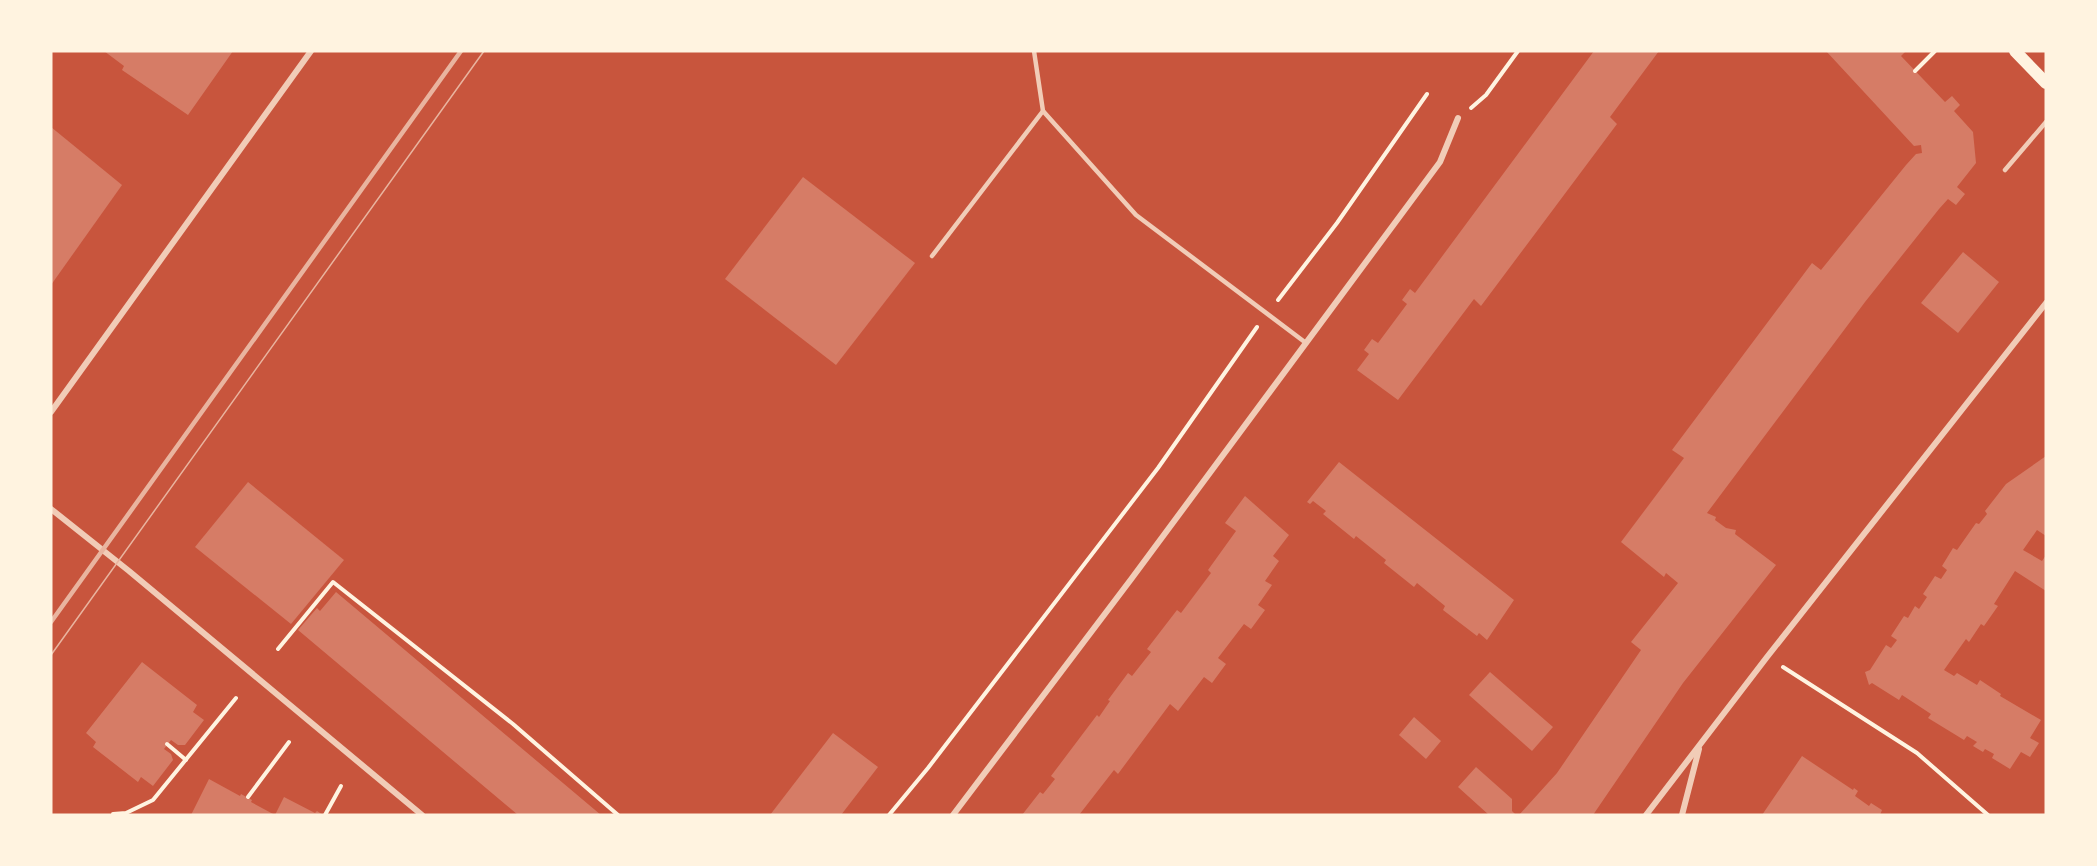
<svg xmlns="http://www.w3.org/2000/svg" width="2097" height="866" font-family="'Golos Text',sans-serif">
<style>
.building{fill:#d67c66}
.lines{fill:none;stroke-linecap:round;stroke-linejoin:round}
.path{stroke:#fff3e0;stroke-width:4}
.service{stroke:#f1ccb7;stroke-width:4.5}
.minor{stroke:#f1ccb7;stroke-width:6}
.secondary{stroke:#fff3e0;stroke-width:12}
.tram{stroke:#e9b49f;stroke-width:1.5}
.rail{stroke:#e9b49f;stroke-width:4.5}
</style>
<rect width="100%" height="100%" fill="#c8553d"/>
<g class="building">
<polygon points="104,51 233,51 188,115 122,70 124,66"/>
<polygon points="1594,51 1659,51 1610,117 1617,124 1481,306 1474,299 1398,400 1357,370 1369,354 1364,350 1372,339 1378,343 1407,304 1402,300 1410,289 1415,293"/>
<polygon points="1826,51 1906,51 1901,56 1945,102 1952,96 1960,105 1954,111 1973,132 1976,163 1957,187 1965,194 1956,205 1948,199 1939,209 1865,302 1707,513 1716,517 1715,520 1726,528 1736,530 1735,534 1776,565 1683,683 1593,815 1519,815 1557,773 1641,650 1631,642 1678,583 1666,573 1664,577 1621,542 1684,458 1672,450 1812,263 1821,270 1906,165 1916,154 1922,153 1921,145 1914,146"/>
<polygon points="51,127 122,185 51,285"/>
<polygon points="803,177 915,263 836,365 725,279"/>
<polygon points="1963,252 1999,282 1958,333 1921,303"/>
<polygon points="2046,456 2046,536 2037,530 2023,550 2042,561 2046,555 2046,591 2015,571 1994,604 1998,606 1984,626 1981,624 1969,642 1966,639 1944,670 1954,676 1957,673 1977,685 1980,680 2001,694 2000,696 2041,720 2030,738 2039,743 2030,757 2021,752 2010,769 1992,758 1994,754 1985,749 1983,752 1973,746 1977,742 1967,736 1964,740 1928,718 1931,714 1902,695 1899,700 1872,683 1869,685 1865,672 1870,670 1886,645 1891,648 1897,640 1891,636 1904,616 1908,618 1915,606 1919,609 1927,597 1923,594 1935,576 1941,579 1947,570 1942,566 1953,548 1957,550 1976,523 1979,524 1987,514 1985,511 2006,484"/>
<polygon points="1339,462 1514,600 1487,640 1479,633 1477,636 1443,610 1445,606 1417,583 1414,587 1384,563 1386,560 1356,536 1354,539 1323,514 1326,511 1313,501 1310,504 1307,502"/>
<polygon points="248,482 344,560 291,624 195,547"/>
<polygon points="1245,496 1289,535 1273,556 1279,561 1265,581 1272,585 1258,605 1265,610 1251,629 1244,624 1218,658 1226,664 1212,683 1204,677 1178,711 1170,704 1118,774 1114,770 1079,815 1022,815 1040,792 1043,794 1055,779 1051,776 1097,715 1099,717 1110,701 1108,700 1128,673 1132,676 1151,652 1147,649 1177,610 1181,613 1211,573 1208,570 1236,531 1225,523"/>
<polygon points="336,592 601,815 518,815 298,630 317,608 320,611"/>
<polygon points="142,662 197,705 193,712 204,720 185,745 178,745 171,740 164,749 171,754 173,760 153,786 141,777 138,782 93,747 96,742 86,733"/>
<polygon points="1490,672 1553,727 1532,751 1469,695"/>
<polygon points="1414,717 1441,741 1426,759 1399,735"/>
<polygon points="833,733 878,767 841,815 770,815"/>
<polygon points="1802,756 1853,790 1854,788 1858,791 1855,796 1869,806 1871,803 1882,810 1880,815 1762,815"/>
<polygon points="1476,767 1512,799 1512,811 1516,815 1489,815 1458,787"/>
<polygon points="209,779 240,796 241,794 252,800 251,802 275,815 284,797 315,813 317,811 323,815 191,815"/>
</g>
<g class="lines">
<g class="path">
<polyline points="1915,71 1935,51"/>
<polyline points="1471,108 1486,95 1518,51"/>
<polyline points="1278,300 1337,223 1427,94"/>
<polyline points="278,649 333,582 513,724 618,815"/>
<polyline points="1783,667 1917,753 1988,815"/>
<polyline points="167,744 186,760"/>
<polyline points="248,797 289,742"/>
<polyline points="113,814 126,813 153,800 236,698"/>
<polyline points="325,815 341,786"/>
<polyline points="889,815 928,768 1158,468 1257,327"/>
</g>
<g class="service">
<polyline points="1034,51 1043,111"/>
<polyline points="2005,170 2046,122"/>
<polyline points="932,256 1043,111 1136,215 1306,343"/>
</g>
<g class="minor">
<polyline points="51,412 311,51"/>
<polyline points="51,509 129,571 422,815"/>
<polyline points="953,815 1132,578 1440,162 1458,118"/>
<polyline points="1646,815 1767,657 2046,303"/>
<polyline points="1682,815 1699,749"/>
</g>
<polyline class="secondary" points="2015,51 2046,83"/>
<polyline class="tram" points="51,655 484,51"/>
<polyline class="rail" points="51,622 461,51"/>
</g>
<rect width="2097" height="866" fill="none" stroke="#fff3e0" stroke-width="105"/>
</svg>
